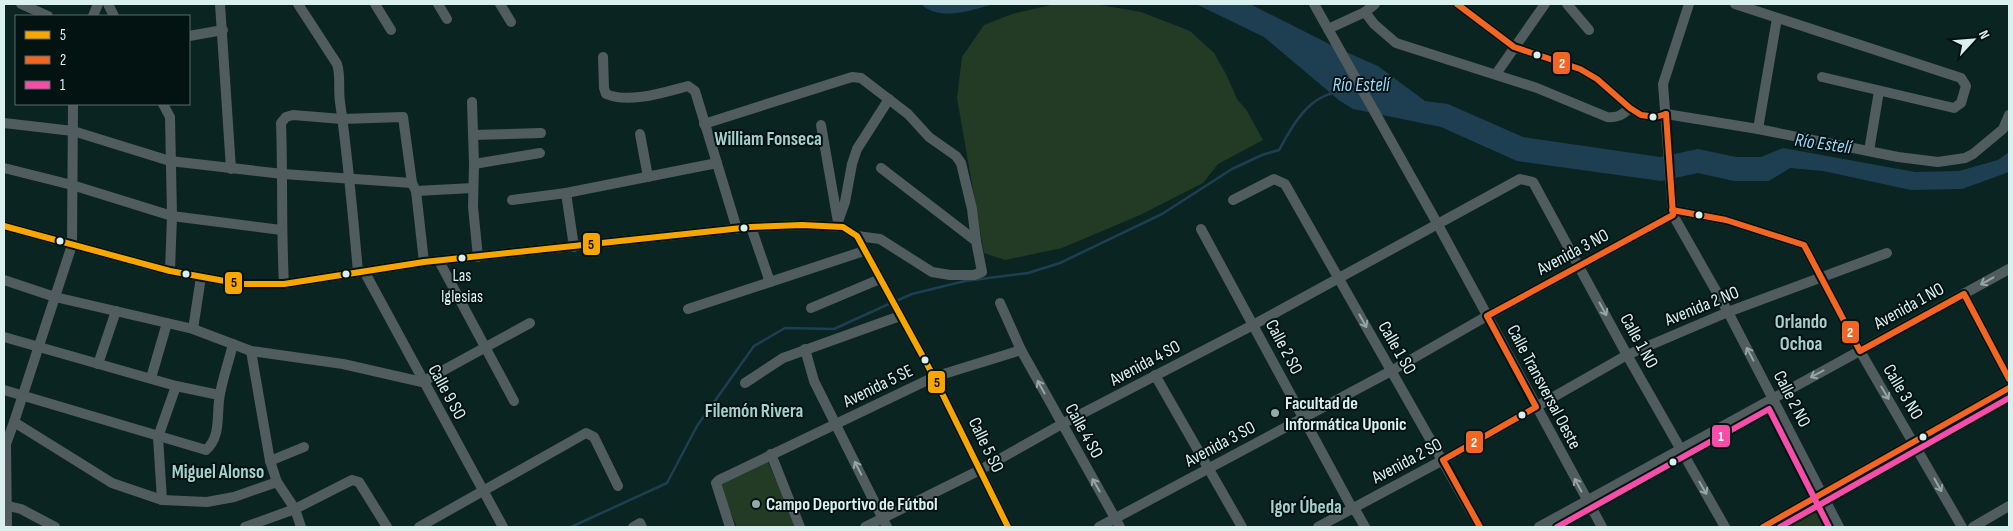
<svg xmlns="http://www.w3.org/2000/svg" width="2013" height="531" font-family="'Sofia Sans Condensed',sans-serif">
<style>
.green{fill:#233b25}
.water{fill:#1e3f52}
.lines{fill:none;stroke-linecap:round;stroke-linejoin:round}
.stream{stroke:#1e3f52;stroke-width:2.5}
.minor{stroke:#505c5e;stroke-width:10}
.bus-1-casing{stroke:#031312;stroke-width:10}
.bus-2-casing{stroke:#031312;stroke-width:10}
.bus-3-casing{stroke:#031312;stroke-width:10}
.bus-1{stroke:#f7a600;stroke-width:6}
.bus-2{stroke:#f26522;stroke-width:6}
.bus-3{stroke:#f54da8;stroke-width:6}
.oneway{stroke:#95a6a6}
.bus-dot{fill:#daf0ee;stroke:#031312;stroke-width:2}
.poi-dot{fill:#91a9a7;stroke:#031312;stroke-width:2}
.labels{text-anchor:middle;dominant-baseline:central;stroke-width:4;stroke-linejoin:round;paint-order:stroke}
.bus-label{font-size:17px;fill:#daf0ee;stroke:#031312}
.street-label{font-size:18px;fill:#daf0ee;stroke:#031312}
.poi-label{font-size:18px;font-weight:bold;fill:#daf0ee;stroke:#031312;text-anchor:start}
.water-label{font-size:19px;font-style:italic;fill:#99d7ff;stroke:#031312}
.neighbourhood-label{font-size:19px;font-weight:bold;fill:#a4d1cd;stroke:#031312}
.line-badge{stroke:#031312;stroke-width:2}
.badge-label{font-size:14px;text-anchor:middle;font-weight:bold;fill:#fff}
.pale-badge-label{font-size:14px;text-anchor:middle;font-weight:bold;fill:#111}
</style>
<rect width="100%" height="100%" fill="#0a2422"/>
<g class="green">
<polygon points="1055,4 1095,4 1141,12 1190,31 1214,53 1226,74 1237,99 1247,111 1263,140 1218,164 1203,183 1140,215 1062,248 1005,260 984,253 957,98 962,57 984,25 1012,14"/>
<polygon points="766,458 797,527 737,527 716,480"/>
<polygon points="1816,508 1827,527 1780,527"/>
</g>
<g class="water">
<path d="M921 4H994C973 10 939 22 921 4Z"/>
<polygon points="1196,4 1250,4 1337,48 1378,66 1425,101 1448,104 1523,137 1660,157 1698,149 1736,157 1761,157 1783,148 1915,172 1959,171 1998,160 2009,152 2009,172 1962,189 1911,190 1823,171 1790,168 1769,181 1734,181 1698,173 1661,181 1517,161 1441,127 1353,109 1340,101 1264,37"/>
</g>
<g class="lines">
<g class="stream">
<path d="M896 301 912 294 965 281 1028 273 1060 263 1162 214 1232 169 1262 155 1279 150C1291 128 1307 98 1334 93"/>
<polyline points="571,527 667,483 697,426 754,346 785,328 834,329 891,303"/>
</g>
<g class="minor">
<polyline points="21,4 48,16"/>
<polyline points="108,4 114,16"/>
<polyline points="220,4 231,169"/>
<path d="M298 4 337 64C341 76 338 89 340 102 348 158 353 215 358 272"/>
<polyline points="375,4 391,30"/>
<polyline points="438,4 447,19"/>
<polyline points="500,4 511,22"/>
<polyline points="1314,4 1437,223 1602,527"/>
<polyline points="1457,4 1514,47 1580,69 1597,79 1630,108 1641,115 1656,117 1666,114 1758,129 1898,157 1938,162 1965,158 1973,154 2003,129 2009,115"/>
<polyline points="1567,4 1589,30"/>
<polyline points="1689,4 1663,84 1673,215 1728,312 1839,527"/>
<polyline points="1735,4 1961,78 1966,86 1961,103 1954,108 1822,77"/>
<path d="M1365 12 1374 24 1396 43 1537 88 1607 117C1618 118 1622 115 1630 108"/>
<polyline points="93,16 98,4"/>
<polyline points="1328,29 1365,12 1375,4"/>
<polyline points="189,36 223,30"/>
<path d="M603 57 604 88 606 94C629 104 665 92 688 86L695 91 737 229"/>
<polyline points="1496,74 1545,4"/>
<polyline points="472,102 474,164 473,207 478,257"/>
<polyline points="163,104 170,117 172,216 170,271"/>
<polyline points="4,123 73,131 170,161 283,174 412,183"/>
<polyline points="704,124 852,77 861,78 908,114 929,137 956,156 961,163 972,209 976,241"/>
<polyline points="821,125 838,222"/>
<polyline points="1758,129 1777,18"/>
<polyline points="640,134 648,177"/>
<polyline points="473,135 541,133"/>
<polyline points="1869,151 1879,91"/>
<polyline points="474,164 540,153"/>
<polyline points="4,168 72,185 172,216 281,230"/>
<polyline points="416,191 473,188"/>
<polyline points="566,193 574,247"/>
<polyline points="512,200 566,193 717,163"/>
<polyline points="1233,200 1274,179 1285,184 1480,527"/>
<polyline points="1672,210 1726,220 1804,245 1860,351 1962,527"/>
<polyline points="4,226 170,271 241,284 284,284 424,262 751,227 802,225 843,227 857,236 880,239 932,272 950,275 974,275 982,272 976,241 881,168"/>
<polyline points="751,227 770,282"/>
<polyline points="836,227 845,202 852,164 857,149 889,99"/>
<polyline points="1201,229 1352,508 1357,513 1365,527"/>
<polyline points="857,236 934,377 1008,527"/>
<polyline points="439,261 514,401"/>
<polyline points="364,271 503,527"/>
<polyline points="4,280 55,297 193,329 251,351 343,364 422,382 530,323"/>
<path d="M284 284C281 230 283 177 281 123L286 117 293 115 342 119 403 117 412 183 416 191 424 262"/>
<polyline points="1964,294 2009,379"/>
<polyline points="1000,303 1021,350 1120,527"/>
<polyline points="811,308 880,279"/>
<polyline points="688,309 864,251"/>
<polyline points="193,329 201,277"/>
<polyline points="4,337 176,386 219,395"/>
<polyline points="805,349 814,381 887,527"/>
<polyline points="251,351 270,461 277,482 295,509 301,527"/>
<polyline points="98,364 116,311"/>
<polyline points="1155,375 1242,527"/>
<polyline points="151,378 167,323"/>
<polyline points="745,383 783,358 900,316"/>
<path d="M4 390 206 450C222 436 216 413 220 394 223 377 229 361 233 344"/>
<polyline points="14,422 112,483 162,500 207,502 234,497 277,482"/>
<polyline points="771,454 800,527"/>
<polyline points="270,461 304,447"/>
<polyline points="162,500 158,437 176,386"/>
<polyline points="4,505 21,509 55,527"/>
<polyline points="7,527 6,444 14,422 72,245 73,104"/>
<polyline points="245,527 295,509 352,480 359,482 387,527"/>
<polyline points="419,527 586,433 594,437 618,486"/>
<polyline points="633,527 640,523 642,527"/>
<polyline points="730,527 716,483 719,480 934,377 1021,350"/>
<polyline points="865,527 980,470 1062,424 1253,325 1520,179 1533,182 1627,355 1725,527"/>
<polyline points="1099,527 1391,371 1487,316 1673,215"/>
<polyline points="1318,527 1443,460 1627,355 1728,312 1887,253"/>
<polyline points="1539,527 2009,269"/>
<polyline points="1763,527 2009,388"/>
<polyline points="1973,527 2009,506"/>
</g>
<g class="bus-1-casing">
<polyline id="bus-1" points="4,226 170,271 241,284 284,284 424,262 751,227 802,225 843,227 857,236 934,377 1008,527"/>
</g>
<g class="bus-2-casing">
<g id="bus-2">
<polyline points="1457,4 1514,47 1580,69 1597,79 1630,108 1641,115 1656,117 1666,114"/>
<polyline points="1672,210 1726,220 1804,245 1860,351 1964,294 2009,379"/>
<polyline points="1480,527 1443,460 1536,407 1487,316 1673,215 1666,114"/>
<polyline points="1763,527 2009,388"/>
</g>
</g>
<g class="bus-3-casing">
<g id="bus-3">
<polyline points="1557,527 1769,409 1829,527"/>
<polyline points="1780,527 2009,398"/>
</g>
</g>
<use href="#bus-1" class="bus-1"/>
<use href="#bus-2" class="bus-2"/>
<use href="#bus-3" class="bus-3"/>
</g>
<defs><path id="oneway-shaft" d="M-6 0H5M1.5-3L5.5 0L1.5 3" fill="none" stroke-width="1.6" stroke-linecap="round" stroke-linejoin="round" transform="scale(1.25)"/></defs>
<g class="oneway">
<use href="#oneway-shaft" transform="translate(1987 281) rotate(151)"/>
<use href="#oneway-shaft" transform="translate(1603 309) rotate(61)"/>
<use href="#oneway-shaft" transform="translate(1363 321) rotate(61)"/>
<use href="#oneway-shaft" transform="translate(1750 354) rotate(-118)"/>
<use href="#oneway-shaft" transform="translate(1817 374) rotate(152)"/>
<use href="#oneway-shaft" transform="translate(1041 387) rotate(-119)"/>
<use href="#oneway-shaft" transform="translate(1885 393) rotate(59)"/>
<use href="#oneway-shaft" transform="translate(858 468) rotate(-117)"/>
<use href="#oneway-shaft" transform="translate(1096 485) rotate(-120)"/>
<use href="#oneway-shaft" transform="translate(1578 485) rotate(-118)"/>
<use href="#oneway-shaft" transform="translate(1938 485) rotate(61)"/>
<use href="#oneway-shaft" transform="translate(1703 488) rotate(60)"/>
</g>
<g class="bus-dot">
<circle cx="1537" cy="55" r="4.5"/>
<circle cx="1653" cy="117" r="4.5"/>
<circle cx="1699" cy="215" r="4.5"/>
<circle cx="744" cy="228" r="4.5"/>
<circle cx="60" cy="241" r="4.5"/>
<circle cx="462" cy="258" r="4.5"/>
<circle cx="186" cy="274" r="4.5"/>
<circle cx="346" cy="274" r="4.5"/>
<circle cx="925" cy="360" r="4.5"/>
<circle cx="1522" cy="415" r="4.5"/>
<circle cx="1923" cy="437" r="4.5"/>
<circle cx="1673" cy="462" r="4.5"/>
</g>
<g class="poi-dot">
<circle cx="1275" cy="413" r="5"/>
<circle cx="756" cy="504" r="5"/>
</g>
<g class="labels">
<g class="bus-label">
<text x="462" y="276">Las<tspan x="462" dy="21">Iglesias</tspan></text>
</g>
<g class="street-label">
<text transform="translate(1573 252) rotate(-28)">Avenida 3 NO</text>
<text transform="translate(1702 306) rotate(-22)">Avenida 2 NO</text>
<text transform="translate(1909 306) rotate(-29)">Avenida 1 NO</text>
<text transform="translate(1639 341) rotate(61)">Calle 1 NO</text>
<text transform="translate(1284 347) rotate(62)">Calle 2 SO</text>
<text transform="translate(1397 348) rotate(60)">Calle 1 SO</text>
<text transform="translate(1145 363) rotate(-28)">Avenida 4 SO</text>
<text transform="translate(878 386) rotate(-26)">Avenida 5 SE</text>
<text transform="translate(1544 387) rotate(62)">Calle Transversal Oeste</text>
<text transform="translate(447 392) rotate(61)">Calle 9 SO</text>
<text transform="translate(1903 392) rotate(59)">Calle 3 NO</text>
<text transform="translate(1792 399) rotate(63)">Calle 2 NO</text>
<text transform="translate(1084 431) rotate(61)">Calle 4 SO</text>
<text transform="translate(1220 444) rotate(-28)">Avenida 3 SO</text>
<text transform="translate(986 445) rotate(64)">Calle 5 SO</text>
<text transform="translate(1407 461) rotate(-28)">Avenida 2 SO</text>
</g>
<g class="poi-label">
<text x="1285" y="403">Facultad de<tspan x="1285" dy="21">Informática Uponic</tspan></text>
<text x="766" y="504">Campo Deportivo de Fútbol</text>
</g>
<g class="water-label">
<text x="1361" y="85">Río Estelí</text>
<text transform="translate(1823 144) rotate(8)">Río Estelí</text>
</g>
<g class="neighbourhood-label">
<text x="768" y="139">William Fonseca</text>
<text x="1801" y="322">Orlando<tspan x="1801" dy="22">Ochoa</tspan></text>
<text x="754" y="411">Filemón Rivera</text>
<text x="218" y="472">Miguel Alonso</text>
<text x="1306" y="507">Igor Úbeda</text>
</g>
</g>
<g class="line-badge">
<rect x="1552" y="51" width="19" height="24" rx="5" fill="#f26522"/>
<rect x="582" y="232" width="19" height="24" rx="5" fill="#f7a600"/>
<rect x="224" y="271" width="19" height="24" rx="5" fill="#f7a600"/>
<rect x="1841" y="320" width="19" height="24" rx="5" fill="#f26522"/>
<rect x="927" y="370" width="19" height="24" rx="5" fill="#f7a600"/>
<rect x="1711" y="424" width="20" height="24" rx="5" fill="#f54da8"/>
<rect x="1465" y="430" width="19" height="24" rx="5" fill="#f26522"/>
</g>
<g class="badge-label">
<text x="1562" y="68">2</text>
<text x="1850" y="337">2</text>
<text x="1721" y="441">1</text>
<text x="1474" y="447">2</text>
</g>
<g class="pale-badge-label">
<text x="591" y="249">5</text>
<text x="234" y="287">5</text>
<text x="937" y="387">5</text>
</g>
<rect width="2013" height="531" fill="none" stroke="#daf0ee" stroke-width="10"/>
<rect x="15" y="15" width="175" height="90" fill="#031312" stroke="#596b6a"/>
<rect x="25" y="31" width="25" height="8" fill="#f7a600" stroke="#596b6a"/>
<text x="60" y="40" font-size="15" fill="#daf0ee">5</text>
<rect x="25" y="56" width="25" height="8" fill="#f26522" stroke="#596b6a"/>
<text x="60" y="65" font-size="15" fill="#daf0ee">2</text>
<rect x="25" y="81" width="25" height="8" fill="#f54da8" stroke="#596b6a"/>
<text x="60" y="90" font-size="15" fill="#daf0ee">1</text>
<g transform="translate(1973 40) rotate(64)" stroke="#031312" stroke-width="4" paint-order="stroke">
<path d="M0-4L9 19L0 12L-9 19Z" fill="#daf0ee"/>
<text y="-8" font-size="14" font-weight="bold" text-anchor="middle" fill="#daf0ee">N</text>
</g>
</svg>
